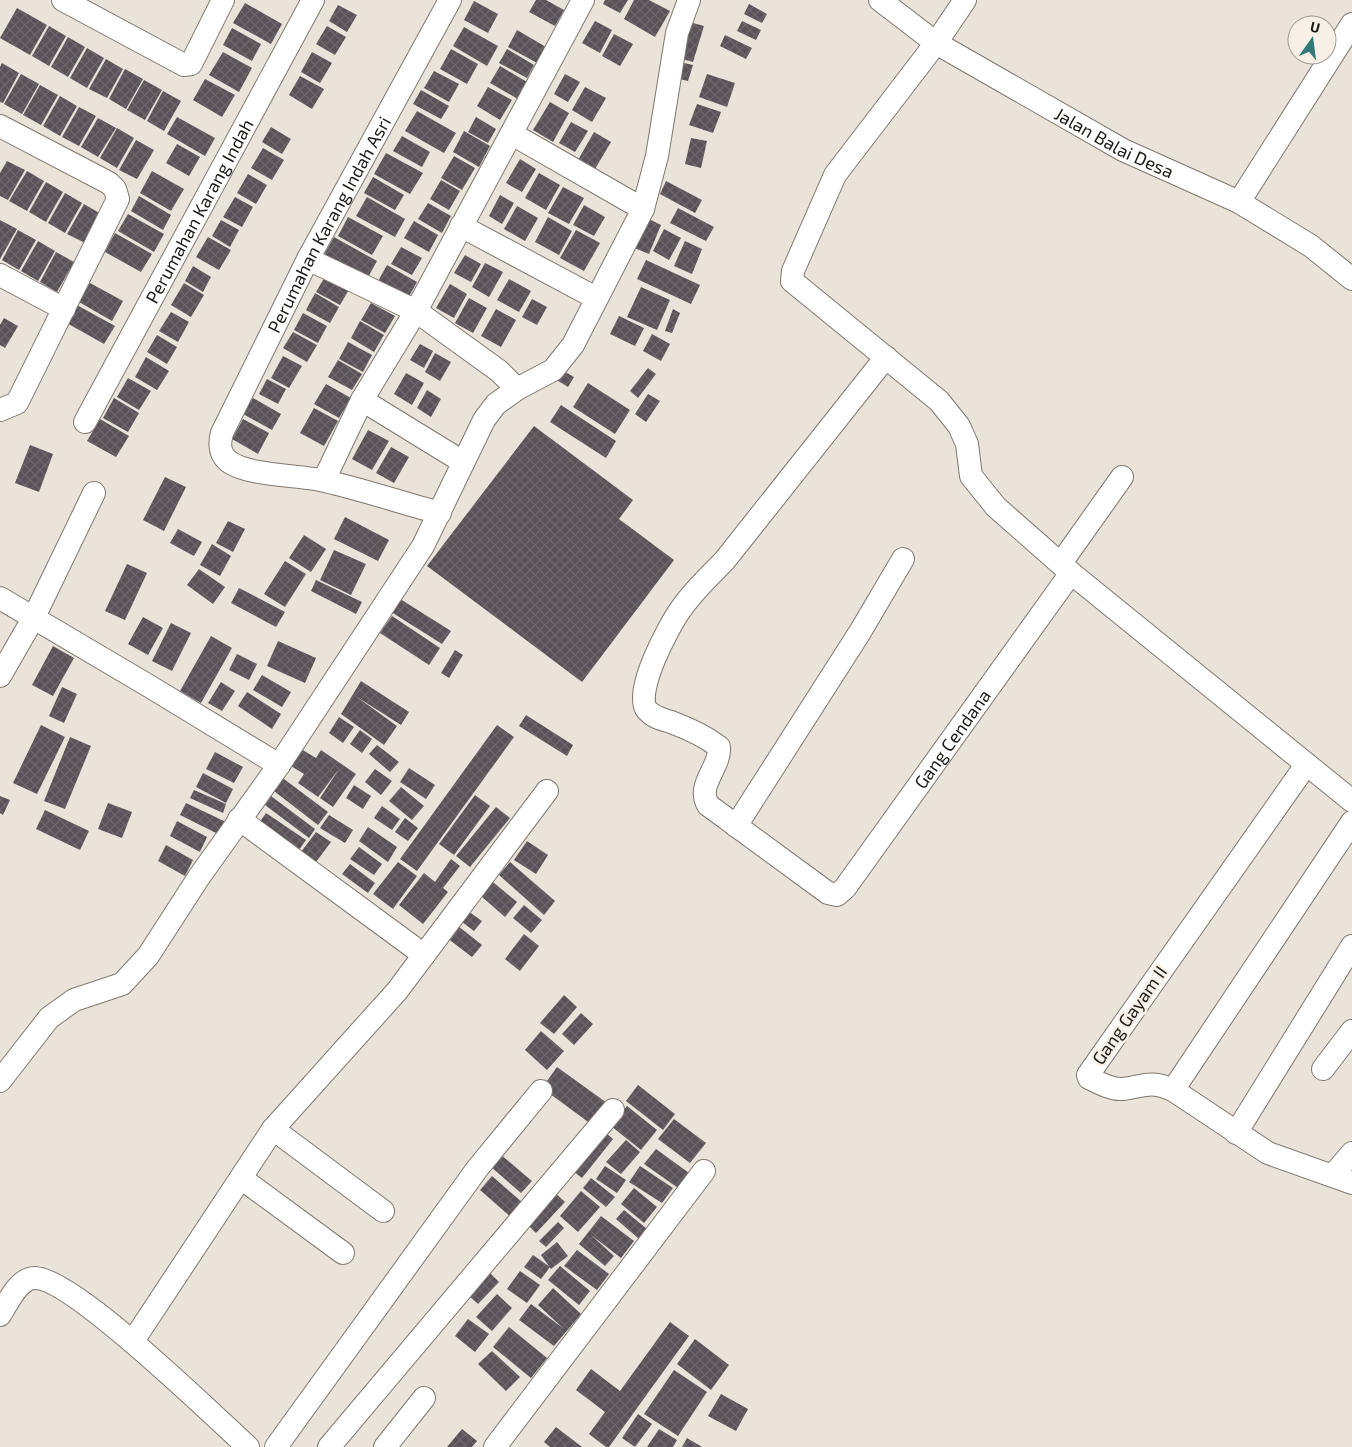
<svg xmlns="http://www.w3.org/2000/svg" width="1352" height="1447" font-family="'Exo 2',sans-serif">
<style>
.building{fill:url(#building-cross-hatch)}
.lines{fill:none;stroke-linecap:round;stroke-linejoin:round}
.minor-casing{stroke:#7f786f;stroke-width:24}
.minor{stroke:#fff;stroke-width:22}
.labels{text-anchor:middle;dominant-baseline:central;stroke-width:5;stroke-linejoin:round;paint-order:stroke}
.street-label{font-size:18px;fill:#1c1a16;stroke:#f8f0e6}
</style>
<defs>
<pattern id="building-cross-hatch" width="8" height="8" patternUnits="userSpaceOnUse" patternTransform="scale(1.25)"><rect width="8" height="8" fill="#5a5259"/><path d="M0 0l8 8M0 8l8-8" fill="none" stroke="#6d676c"/></pattern>
</defs>
<rect width="100%" height="100%" fill="#eae3d9"/>
<g class="building">
<polygon points="536,0 546,0 564,10 555,26 529,12"/>
<polygon points="605,0 628,0 620,13 603,4"/>
<polygon points="634,0 649,0 670,11 655,37 624,19"/>
<polygon points="474,1 498,14 488,33 464,20"/>
<polygon points="245,3 282,24 271,44 233,23"/>
<polygon points="749,4 767,14 762,23 744,14"/>
<polygon points="338,5 357,15 347,32 329,21"/>
<polygon points="17,8 47,25 30,55 0,38"/>
<polygon points="595,21 612,30 600,53 582,43"/>
<polygon points="686,21 704,26 693,62 675,57"/>
<polygon points="742,21 761,30 756,40 737,31"/>
<polygon points="49,26 66,36 49,66 32,56"/>
<polygon points="327,26 346,37 335,55 316,44"/>
<polygon points="464,27 498,46 487,66 453,46"/>
<polygon points="232,28 261,44 252,61 223,45"/>
<polygon points="517,30 546,47 537,63 508,47"/>
<polygon points="614,34 633,44 620,66 602,56"/>
<polygon points="725,35 752,48 746,59 720,46"/>
<polygon points="68,37 85,47 68,77 51,67"/>
<polygon points="87,48 104,58 87,88 70,78"/>
<polygon points="451,49 478,64 467,84 440,69"/>
<polygon points="507,49 534,65 527,78 499,63"/>
<polygon points="223,52 252,68 239,92 209,75"/>
<polygon points="312,52 332,63 320,83 301,72"/>
<polygon points="106,59 123,69 107,98 89,89"/>
<polygon points="675,61 693,65 688,81 671,77"/>
<polygon points="2,63 19,73 3,103 0,102 0,67"/>
<polygon points="500,66 527,82 518,99 490,83"/>
<polygon points="125,69 143,79 126,109 109,99"/>
<polygon points="434,71 459,84 449,102 424,88"/>
<polygon points="21,74 39,84 22,114 4,104"/>
<polygon points="565,74 580,82 568,102 554,94"/>
<polygon points="707,74 735,83 727,107 699,97"/>
<polygon points="300,76 324,89 312,109 289,95"/>
<polygon points="205,79 235,95 222,117 193,100"/>
<polygon points="144,80 162,90 145,120 127,110"/>
<polygon points="40,85 58,95 41,125 23,115"/>
<polygon points="488,87 512,100 500,120 477,106"/>
<polygon points="585,87 606,98 592,122 572,110"/>
<polygon points="421,90 449,106 441,119 413,104"/>
<polygon points="163,91 181,101 164,131 147,121"/>
<polygon points="60,96 77,106 60,136 43,126"/>
<polygon points="550,102 569,113 553,142 533,130"/>
<polygon points="697,104 721,112 713,133 689,125"/>
<polygon points="79,107 96,116 79,146 62,137"/>
<polygon points="417,111 456,133 444,153 405,131"/>
<polygon points="177,117 215,138 205,156 167,134"/>
<polygon points="476,117 496,129 488,143 468,132"/>
<polygon points="98,118 116,128 98,157 81,147"/>
<polygon points="571,122 588,131 575,152 559,143"/>
<polygon points="271,127 291,139 282,154 262,142"/>
<polygon points="117,128 134,138 117,168 100,158"/>
<polygon points="464,131 490,146 479,167 453,152"/>
<polygon points="594,132 611,142 595,169 578,160"/>
<polygon points="402,136 430,152 422,167 393,151"/>
<polygon points="691,138 707,141 701,168 685,164"/>
<polygon points="136,140 154,150 137,179 119,170"/>
<polygon points="177,144 200,157 189,176 166,163"/>
<polygon points="263,148 284,160 272,180 251,168"/>
<polygon points="386,153 423,173 410,194 374,174"/>
<polygon points="454,156 475,168 462,190 441,178"/>
<polygon points="520,159 536,169 522,192 506,183"/>
<polygon points="7,161 25,170 8,200 0,196 0,173"/>
<polygon points="27,171 44,181 27,211 9,201"/>
<polygon points="152,171 184,189 171,211 140,193"/>
<polygon points="539,173 560,185 546,210 525,198"/>
<polygon points="248,174 267,185 256,204 237,193"/>
<polygon points="373,177 404,195 395,210 364,193"/>
<polygon points="441,180 460,191 449,210 430,199"/>
<polygon points="666,181 702,200 695,213 660,194"/>
<polygon points="46,182 63,192 46,222 29,212"/>
<polygon points="563,187 584,198 569,224 548,213"/>
<polygon points="65,193 82,203 65,233 48,223"/>
<polygon points="500,195 514,203 502,224 489,216"/>
<polygon points="139,196 171,215 163,230 131,211"/>
<polygon points="235,197 253,207 242,227 223,217"/>
<polygon points="367,197 405,219 395,237 356,216"/>
<polygon points="428,203 451,216 442,233 418,219"/>
<polygon points="84,204 101,214 85,243 67,234"/>
<polygon points="584,205 605,217 594,236 573,225"/>
<polygon points="517,206 538,218 525,241 504,229"/>
<polygon points="678,208 714,227 706,241 670,223"/>
<polygon points="128,214 164,234 154,252 118,231"/>
<polygon points="348,217 383,236 372,255 338,236"/>
<polygon points="548,217 572,231 559,255 535,242"/>
<polygon points="645,217 661,225 649,254 632,247"/>
<polygon points="0,220 17,229 0,259"/>
<polygon points="221,220 239,230 230,247 212,236"/>
<polygon points="414,221 438,235 429,252 404,238"/>
<polygon points="664,229 681,238 669,260 653,251"/>
<polygon points="18,230 36,240 19,270 2,260"/>
<polygon points="576,230 600,243 584,271 560,258"/>
<polygon points="115,233 152,254 141,272 105,252"/>
<polygon points="208,237 231,250 219,270 196,257"/>
<polygon points="334,237 377,261 367,279 324,255"/>
<polygon points="38,241 55,251 38,281 21,271"/>
<polygon points="685,241 702,249 692,274 674,266"/>
<polygon points="401,247 422,258 412,275 391,264"/>
<polygon points="56,252 74,262 57,292 40,282"/>
<polygon points="465,255 481,264 471,282 454,273"/>
<polygon points="646,260 700,285 691,304 637,279"/>
<polygon points="485,263 503,272 489,297 472,287"/>
<polygon points="387,265 417,282 407,300 377,283"/>
<polygon points="193,266 211,277 203,292 185,281"/>
<polygon points="326,275 350,288 340,305 316,292"/>
<polygon points="509,279 531,291 519,312 497,300"/>
<polygon points="90,283 123,301 112,321 79,302"/>
<polygon points="184,283 204,295 191,317 171,305"/>
<polygon points="450,284 467,294 454,318 436,308"/>
<polygon points="641,287 670,300 657,330 627,317"/>
<polygon points="315,293 339,307 330,323 306,310"/>
<polygon points="469,298 487,308 473,333 455,323"/>
<polygon points="532,299 547,307 537,325 522,317"/>
<polygon points="371,303 395,316 385,333 361,320"/>
<polygon points="75,304 115,326 104,344 65,322"/>
<polygon points="496,309 516,320 501,347 481,336"/>
<polygon points="673,309 680,313 672,333 665,331"/>
<polygon points="171,312 189,322 178,342 159,331"/>
<polygon points="303,313 327,326 318,343 294,330"/>
<polygon points="619,316 644,328 635,346 610,334"/>
<polygon points="4,318 18,326 5,348 0,345 0,325"/>
<polygon points="360,321 384,335 374,352 351,338"/>
<polygon points="293,332 317,345 307,362 283,348"/>
<polygon points="652,334 670,344 661,361 643,351"/>
<polygon points="157,335 177,347 167,364 147,352"/>
<polygon points="348,342 372,355 363,372 339,359"/>
<polygon points="420,344 433,351 424,368 410,360"/>
<polygon points="435,353 451,362 440,381 425,372"/>
<polygon points="283,356 302,366 289,388 271,378"/>
<polygon points="146,357 169,371 157,390 135,377"/>
<polygon points="338,360 362,374 352,390 328,377"/>
<polygon points="648,368 656,374 638,398 630,391"/>
<polygon points="560,369 574,377 568,387 555,379"/>
<polygon points="406,373 424,383 412,405 394,394"/>
<polygon points="128,378 151,391 139,410 117,397"/>
<polygon points="267,379 286,389 278,404 259,394"/>
<polygon points="588,383 630,410 615,434 573,407"/>
<polygon points="326,384 351,398 339,418 314,404"/>
<polygon points="427,390 441,399 431,417 417,408"/>
<polygon points="648,394 660,401 646,422 635,414"/>
<polygon points="114,398 139,413 128,432 103,418"/>
<polygon points="253,398 281,414 272,430 243,414"/>
<polygon points="561,405 616,441 606,458 550,422"/>
<polygon points="314,408 338,421 324,446 300,433"/>
<polygon points="100,419 129,436 116,457 87,441"/>
<polygon points="243,419 269,433 258,454 232,439"/>
<polygon points="534,426 633,500 619,519 674,560 582,682 427,566"/>
<polygon points="368,430 389,441 372,470 352,459"/>
<polygon points="30,445 53,454 39,492 15,483"/>
<polygon points="391,447 409,457 394,483 376,473"/>
<polygon points="165,477 186,487 164,531 143,520"/>
<polygon points="345,517 389,540 378,561 334,539"/>
<polygon points="228,521 245,529 233,552 216,543"/>
<polygon points="178,529 202,542 194,556 170,543"/>
<polygon points="304,535 326,549 311,572 289,558"/>
<polygon points="212,544 231,556 220,576 200,565"/>
<polygon points="334,550 366,564 351,595 320,580"/>
<polygon points="285,561 306,574 285,607 264,594"/>
<polygon points="127,564 147,573 125,620 105,611"/>
<polygon points="199,569 225,587 213,604 187,585"/>
<polygon points="316,580 362,602 356,614 311,591"/>
<polygon points="239,588 285,612 276,627 231,603"/>
<polygon points="397,597 451,631 442,644 388,610"/>
<polygon points="392,616 440,648 429,665 380,633"/>
<polygon points="143,617 163,628 148,655 128,644"/>
<polygon points="171,623 191,633 172,671 152,661"/>
<polygon points="211,636 232,648 201,703 180,691"/>
<polygon points="278,641 316,658 305,683 267,666"/>
<polygon points="53,646 74,658 53,696 32,685"/>
<polygon points="455,650 463,655 449,678 441,673"/>
<polygon points="237,654 257,664 249,680 229,670"/>
<polygon points="262,675 291,692 282,707 253,690"/>
<polygon points="361,681 409,712 401,725 357,697 397,726 384,745 341,714"/>
<polygon points="221,682 235,691 222,711 208,703"/>
<polygon points="62,687 77,694 64,723 49,716"/>
<polygon points="247,692 281,714 272,729 238,706"/>
<polygon points="526,715 573,745 567,756 519,726"/>
<polygon points="339,717 354,727 343,743 329,733"/>
<polygon points="41,725 65,737 37,794 13,783"/>
<polygon points="497,725 514,737 417,871 400,859"/>
<polygon points="360,730 372,739 362,753 350,744"/>
<polygon points="70,737 91,746 65,809 44,801"/>
<polygon points="377,745 399,762 390,772 369,754"/>
<polygon points="296,746 316,758 321,750 356,774 333,807 320,798 339,769 318,797 298,783 304,774 286,763"/>
<polygon points="215,752 243,767 234,783 206,769"/>
<polygon points="409,768 435,785 426,799 400,782"/>
<polygon points="375,769 392,781 381,795 365,782"/>
<polygon points="203,773 233,789 226,803 196,787"/>
<polygon points="280,776 328,812 318,825 270,788"/>
<polygon points="354,785 371,796 363,809 346,798"/>
<polygon points="401,787 424,806 412,820 389,801"/>
<polygon points="194,790 226,804 223,813 190,798"/>
<polygon points="475,795 490,806 454,855 439,844"/>
<polygon points="0,796 10,800 3,815 0,813"/>
<polygon points="271,796 315,829 309,838 265,805"/>
<polygon points="108,803 132,812 122,838 98,829"/>
<polygon points="186,803 226,822 220,835 180,815"/>
<polygon points="382,806 400,819 392,830 374,818"/>
<polygon points="496,807 510,818 470,867 456,856"/>
<polygon points="45,810 89,831 80,850 36,829"/>
<polygon points="266,813 306,840 296,854 256,827"/>
<polygon points="329,815 353,830 345,843 320,828"/>
<polygon points="405,818 418,828 408,841 395,832"/>
<polygon points="177,821 207,837 200,852 170,836"/>
<polygon points="368,827 397,847 388,862 359,841"/>
<polygon points="316,832 331,842 316,862 301,852"/>
<polygon points="527,841 548,855 536,874 514,860"/>
<polygon points="166,845 193,860 185,876 158,861"/>
<polygon points="359,847 382,864 374,875 350,859"/>
<polygon points="451,859 460,866 443,888 448,892 423,924 399,905 424,873 435,882"/>
<polygon points="398,862 417,876 393,909 373,894"/>
<polygon points="510,862 555,901 544,915 499,875"/>
<polygon points="350,864 375,883 368,893 342,874"/>
<polygon points="493,882 517,902 505,917 481,896"/>
<polygon points="524,905 542,920 531,933 513,918"/>
<polygon points="465,909 482,921 474,931 458,919"/>
<polygon points="453,922 482,945 472,957 443,935"/>
<polygon points="524,934 539,946 520,971 505,959"/>
<polygon points="564,995 577,1007 554,1034 540,1023"/>
<polygon points="581,1013 593,1024 574,1045 562,1034"/>
<polygon points="541,1031 564,1051 547,1070 525,1050"/>
<polygon points="557,1067 607,1103 591,1124 542,1088"/>
<polygon points="638,1085 675,1114 663,1130 626,1101"/>
<polygon points="627,1106 657,1130 641,1150 611,1126"/>
<polygon points="674,1119 706,1143 690,1163 658,1139"/>
<polygon points="601,1129 613,1139 582,1178 569,1168"/>
<polygon points="626,1140 640,1152 621,1174 606,1162"/>
<polygon points="656,1149 689,1173 678,1188 644,1164"/>
<polygon points="500,1154 532,1181 521,1193 490,1166"/>
<polygon points="605,1166 626,1180 617,1193 596,1179"/>
<polygon points="640,1166 673,1188 662,1203 629,1182"/>
<polygon points="492,1176 523,1203 511,1217 480,1190"/>
<polygon points="591,1178 615,1197 606,1207 583,1188"/>
<polygon points="634,1188 657,1207 644,1223 621,1204"/>
<polygon points="553,1191 565,1202 536,1233 525,1222"/>
<polygon points="581,1191 600,1207 578,1232 560,1216"/>
<polygon points="624,1210 647,1229 639,1239 616,1219"/>
<polygon points="601,1216 634,1241 621,1258 591,1235 614,1256 605,1266 579,1244"/>
<polygon points="558,1222 564,1228 546,1247 539,1241"/>
<polygon points="557,1242 568,1256 551,1269 541,1255"/>
<polygon points="577,1250 609,1274 597,1290 564,1266"/>
<polygon points="533,1255 550,1267 541,1279 524,1267"/>
<polygon points="560,1266 590,1291 579,1305 548,1280"/>
<polygon points="487,1270 499,1282 478,1304 466,1293"/>
<polygon points="520,1271 540,1285 527,1303 507,1289"/>
<polygon points="553,1288 581,1314 554,1346 519,1320 531,1304 564,1329 538,1305"/>
<polygon points="497,1294 512,1308 492,1331 476,1317"/>
<polygon points="468,1319 489,1334 475,1352 455,1336"/>
<polygon points="670,1322 689,1336 609,1447 606,1447 589,1434 605,1412 576,1390 591,1369 620,1391"/>
<polygon points="509,1327 547,1358 531,1378 493,1347"/>
<polygon points="695,1339 729,1365 711,1390 677,1364"/>
<polygon points="492,1351 520,1377 506,1391 478,1364"/>
<polygon points="674,1370 707,1392 678,1436 644,1414"/>
<polygon points="721,1394 748,1409 736,1431 708,1416"/>
<polygon points="638,1414 652,1424 635,1447 622,1438"/>
<polygon points="556,1427 582,1447 550,1447 544,1442"/>
<polygon points="462,1429 477,1441 472,1447 447,1447"/>
<polygon points="659,1429 677,1440 673,1447 647,1447"/>
<polygon points="687,1438 702,1447 682,1447"/>
</g>
<g class="lines">
<g class="minor-casing">
<g id="minor">
<polyline points="63,0 184,65 191,64 223,0"/>
<path id="s1" d="M880 0 936 43 1123 150 1239 202 1311 246 1352 279"/>
<polyline points="965,0 936,43 835,175 793,271 792,281 939,401 959,426 967,444 971,476 996,507 1071,573 1352,801"/>
<polyline points="0,126 109,183 115,189 118,199 17,403 0,410"/>
<polyline points="512,134 643,209"/>
<polyline points="1239,202 1352,24"/>
<polyline points="461,226 596,298"/>
<polyline points="308,259 416,311 499,371 517,389"/>
<polyline points="0,275 64,309"/>
<path id="s2" d="M886 357 725 560C710 576 694 590 681 609 669 625 633 693 647 710 654 718 662 719 671 722 687 728 705 736 719 747 721 767 696 785 708 805L828 893 837 895 845 888 1071 573"/>
<polyline points="362,400 463,462"/>
<path id="s3" d="M85 422 313 0"/>
<polyline points="324,480 362,400 416,311 583,0"/>
<path id="s4" d="M440 513C402 503 364 490 325 481 301 475 247 476 228 461 219 453 219 444 222 433L308 259 450 0"/>
<polyline points="1061,563 1122,477"/>
<polyline points="0,598 149,686 279,765"/>
<polyline points="0,676 34,617 94,493"/>
<path d="M1306 765 1088 1075 1089 1078C1099 1083 1112 1090 1123 1089 1145 1086 1150 1080 1173 1090L1268 1153 1352 1183"/>
<polyline points="239,819 424,955"/>
<polyline points="736,826 860,632 903,559"/>
<polyline points="1323,1069 1352,1031"/>
<polyline points="0,1081 49,1018 74,1000 122,984 148,956 199,877 279,765 423,546 484,420 496,404 517,389 553,370 573,345 643,209 657,156 677,33 689,0"/>
<polyline points="1173,1090 1352,822"/>
<polyline points="273,1129 383,1211"/>
<polyline points="1236,1133 1352,946"/>
<polyline points="1333,1175 1352,1153"/>
<polyline points="241,1178 343,1253"/>
<path d="M0 1315C8 1303 18 1278 35 1278 73 1278 214 1416 248 1447"/>
<polyline points="133,1341 273,1129 397,991 547,791"/>
<polyline points="276,1447 477,1169 541,1091"/>
<polyline points="329,1447 613,1110"/>
<polyline points="385,1447 424,1398"/>
<polyline points="495,1447 704,1171"/>
</g>
</g>
<use href="#minor" class="minor"/>
</g>
<g class="labels">
<g class="street-label">
<text stroke="none"><textPath href="#s1" startOffset="275">Jalan Balai Desa</textPath></text>
<text stroke="none"><textPath href="#s3" startOffset="240">Perumahan Karang Indah</textPath></text>
<text stroke="none"><textPath href="#s4" startOffset="484">Perumahan Karang Indah Asri</textPath></text>
<text stroke="none"><textPath href="#s2" startOffset="930">Gang Cendana</textPath></text>
<text transform="translate(1129 1015) rotate(-55)">Gang Gayam II</text>
</g>
</g>
<g transform="translate(1312 40) rotate(14)"><circle r="24" fill="#f8f0e6" stroke="#a09a93"/>
<path d="M0-4L9 19L0 12L-9 19Z" fill="#317a77"/>
<text y="-8" font-size="14" font-weight="bold" text-anchor="middle" fill="#1c1a16">U</text>
</g>
</svg>
